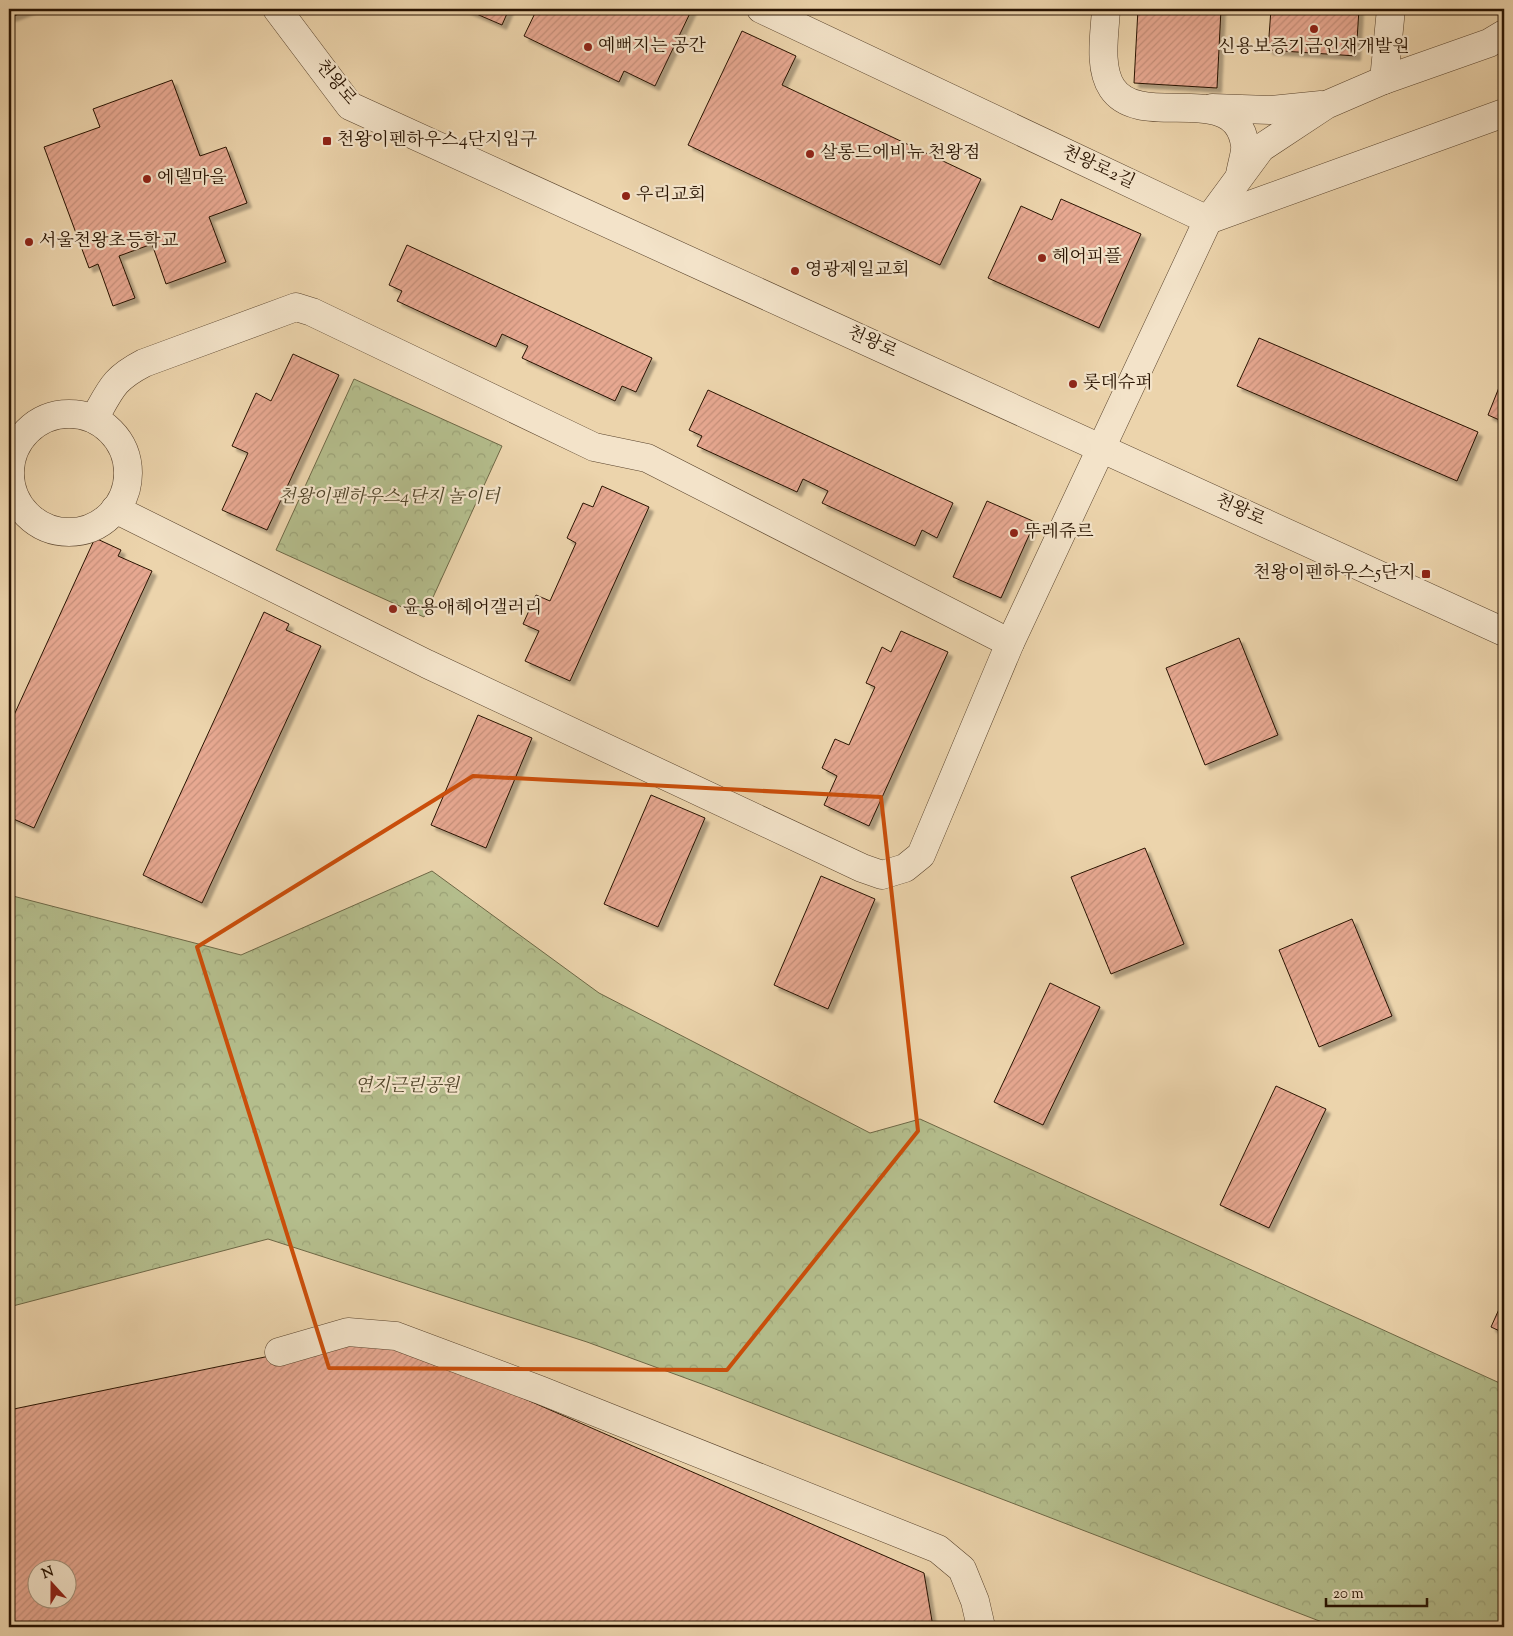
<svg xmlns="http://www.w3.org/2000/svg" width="1513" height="1636" font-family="'Sorts Mill Goudy','Noto Serif KR',serif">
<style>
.park{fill:url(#park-crowns);stroke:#6e6846}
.building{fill:url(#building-hatch);stroke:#281301;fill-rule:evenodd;filter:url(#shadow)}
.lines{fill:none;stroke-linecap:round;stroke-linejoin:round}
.minor-casing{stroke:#59432c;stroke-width:29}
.minor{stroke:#f3e3c9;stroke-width:28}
.marked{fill:none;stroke:#cb4e0a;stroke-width:4;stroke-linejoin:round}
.poi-dot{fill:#8f2418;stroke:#f3e3c9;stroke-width:2}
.labels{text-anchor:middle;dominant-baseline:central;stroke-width:4.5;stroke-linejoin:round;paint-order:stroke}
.poi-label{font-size:18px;fill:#281301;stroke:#f3e3c9;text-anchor:start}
.street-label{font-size:18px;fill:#281301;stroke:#f3e3c9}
.park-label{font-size:18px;font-style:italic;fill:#52462b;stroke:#f3e3c9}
</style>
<defs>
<pattern id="park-crowns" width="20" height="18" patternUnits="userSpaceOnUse" patternTransform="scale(1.25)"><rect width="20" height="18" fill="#b4bd8c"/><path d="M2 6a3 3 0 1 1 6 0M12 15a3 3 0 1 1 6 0" fill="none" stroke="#9ba277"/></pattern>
<pattern id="building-hatch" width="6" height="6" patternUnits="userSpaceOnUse" patternTransform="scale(1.25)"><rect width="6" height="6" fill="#e7a891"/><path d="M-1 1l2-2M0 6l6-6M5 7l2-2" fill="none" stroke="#c6907b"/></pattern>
<filter id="shadow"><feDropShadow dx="4.5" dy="4.5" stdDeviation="1" flood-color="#0004"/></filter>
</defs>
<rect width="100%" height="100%" fill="#ecd4ac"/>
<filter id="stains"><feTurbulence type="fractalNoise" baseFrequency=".004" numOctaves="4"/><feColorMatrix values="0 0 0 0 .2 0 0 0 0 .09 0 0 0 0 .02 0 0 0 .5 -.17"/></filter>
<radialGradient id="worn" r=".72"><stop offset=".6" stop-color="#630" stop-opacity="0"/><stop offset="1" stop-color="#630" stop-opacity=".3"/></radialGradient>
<g class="park">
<polygon points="354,379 502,446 424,617 276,550"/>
<polygon points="432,871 599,993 870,1133 920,1119 1504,1385 1504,1627 1335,1627 710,1387 587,1342 268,1239 9,1307 9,895 241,955"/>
</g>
<g class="building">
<polygon points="9,9 32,9 11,17"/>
<polygon points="465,9 509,9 502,25"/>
<polygon points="537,9 692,9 655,86 624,71 619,82 524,36"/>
<polygon points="1138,9 1221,9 1217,88 1134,83"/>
<polygon points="1271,9 1359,9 1356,56 1268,50"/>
<polygon points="742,31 796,56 782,85 981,179 940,265 688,145"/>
<polygon points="172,80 200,156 226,147 247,203 209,217 226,262 166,284 152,244 119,256 135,298 113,306 98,264 89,268 44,147 100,127 93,109"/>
<polygon points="1061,199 1141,234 1099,328 988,278 1021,206 1052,220"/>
<polygon points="407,245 652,358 636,392 622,386 615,401 522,358 528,346 502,334 496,347 397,301 402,291 389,285"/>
<polygon points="1259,338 1478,432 1457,481 1237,386"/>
<polygon points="293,354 339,375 267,530 222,510 248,453 232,446 256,393 271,401"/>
<polygon points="1504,375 1504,422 1488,415"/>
<polygon points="708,390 953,503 937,538 922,530 915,546 822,503 828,491 803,479 797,492 697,446 702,436 689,430"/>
<polygon points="602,486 649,507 570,681 525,661 539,631 523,624 536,595 550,601 576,543 567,538 583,503 593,507"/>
<polygon points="987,501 1035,522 1001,598 953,577"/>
<polygon points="95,538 121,550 118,556 152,571 34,828 9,817 9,726"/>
<polygon points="264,612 289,624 286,630 321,646 202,903 143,875"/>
<polygon points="901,631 948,652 869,826 824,805 837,776 822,768 835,739 849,745 875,687 866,683 882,647 891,652"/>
<polygon points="1239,638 1278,735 1205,765 1166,668"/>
<polygon points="478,715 532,738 486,848 431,825"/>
<polygon points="651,795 705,818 658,927 604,904"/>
<polygon points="1145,848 1184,944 1111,974 1071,877"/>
<polygon points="821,876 875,899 828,1009 774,985"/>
<polygon points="1352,919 1392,1016 1319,1047 1279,950"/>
<polygon points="1050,983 1100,1007 1043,1125 994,1102"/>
<polygon points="1276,1086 1326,1109 1269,1228 1220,1205"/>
<polygon points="1504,1298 1504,1333 1491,1327"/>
<path d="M376 1334 924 1573 933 1627H9V1410ZM38 1568H68V1598H38Z"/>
</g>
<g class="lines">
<g class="minor-casing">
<g id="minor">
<polyline points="277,9 350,106 1504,632"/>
<path d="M1106 9C1105 32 1098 67 1112 88 1141 132 1235 78 1245 145 1246 153 1241 166 1240 175"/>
<polyline points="1384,80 1489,43 1504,34"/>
<polyline points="1212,108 1270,110 1321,105"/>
<polyline points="1208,220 1504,113"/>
<polyline points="1208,220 1261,148 1326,105 1384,80 1391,9"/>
<circle cx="69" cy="473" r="59"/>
<path d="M94 419C111 389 113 379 144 363L296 307 312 312 594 447 647 458 1010 643"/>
<polyline points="115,509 427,664 862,868 882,875 905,868 921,855 1010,643 1208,220 761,9"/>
<polyline points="279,1352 348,1332 396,1336 540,1390 938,1549 962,1569 975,1601 981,1627"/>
</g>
</g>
<use href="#minor" class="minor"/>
</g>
<path class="marked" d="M473 776 881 797 918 1131 727 1370 329 1368 197 947Z"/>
<g class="poi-dot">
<circle cx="1314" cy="29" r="5"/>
<circle cx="588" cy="47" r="5"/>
<rect x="322" y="136" width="10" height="10" rx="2.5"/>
<circle cx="810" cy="154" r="5"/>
<circle cx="147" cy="179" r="5"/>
<circle cx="626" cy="196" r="5"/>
<circle cx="29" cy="242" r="5"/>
<circle cx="1042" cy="258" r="5"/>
<circle cx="795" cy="271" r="5"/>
<circle cx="1073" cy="384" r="5"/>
<circle cx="1014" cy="533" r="5"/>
<rect x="1421" y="569" width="10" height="10" rx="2.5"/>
<circle cx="393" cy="609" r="5"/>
</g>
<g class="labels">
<g class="poi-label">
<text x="598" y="47">예뻐지는 공간</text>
<text x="1314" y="48" text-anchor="middle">신용보증기금인재개발원</text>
<text x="337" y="141">천왕이펜하우스4단지입구</text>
<text x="820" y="154">살롱드에비뉴 천왕점</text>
<text x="157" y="179">에델마을</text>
<text x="636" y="196">우리교회</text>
<text x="39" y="242">서울천왕초등학교</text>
<text x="1052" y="258">헤어피플</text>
<text x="805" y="271">영광제일교회</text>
<text x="1083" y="384">롯데슈퍼</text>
<text x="1024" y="533">뚜레쥬르</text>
<text x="1416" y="574" text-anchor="end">천왕이펜하우스5단지</text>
<text x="403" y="609">윤용애헤어갤러리</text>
</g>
<g class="street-label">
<text transform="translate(335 83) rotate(50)">천왕로</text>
<text transform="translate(1098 168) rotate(25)">천왕로2길</text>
<text transform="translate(872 343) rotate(24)">천왕로</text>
<text transform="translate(1240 511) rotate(24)">천왕로</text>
</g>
<g class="park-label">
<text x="389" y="498">천왕이펜하우스4단지 놀이터</text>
<text x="407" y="1087">연지근린공원</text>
</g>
</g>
<rect width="1513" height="1636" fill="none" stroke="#ecd4ac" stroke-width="30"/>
<rect x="10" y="10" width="1493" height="1616" fill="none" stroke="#281301" stroke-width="2.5"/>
<rect x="15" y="15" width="1483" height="1606" fill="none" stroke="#281301"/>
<g transform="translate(52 1584) rotate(339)"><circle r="24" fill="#f3e3c9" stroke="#a29079"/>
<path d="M0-4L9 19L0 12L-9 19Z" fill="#8f2418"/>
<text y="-8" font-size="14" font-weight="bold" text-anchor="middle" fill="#281301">N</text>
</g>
<path d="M1326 1598v8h101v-8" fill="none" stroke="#281301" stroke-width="2.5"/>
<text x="1333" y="1598" font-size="15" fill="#281301" stroke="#f3e3c9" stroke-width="4" paint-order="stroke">20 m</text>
<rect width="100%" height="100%" filter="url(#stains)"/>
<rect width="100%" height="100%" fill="url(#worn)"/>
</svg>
